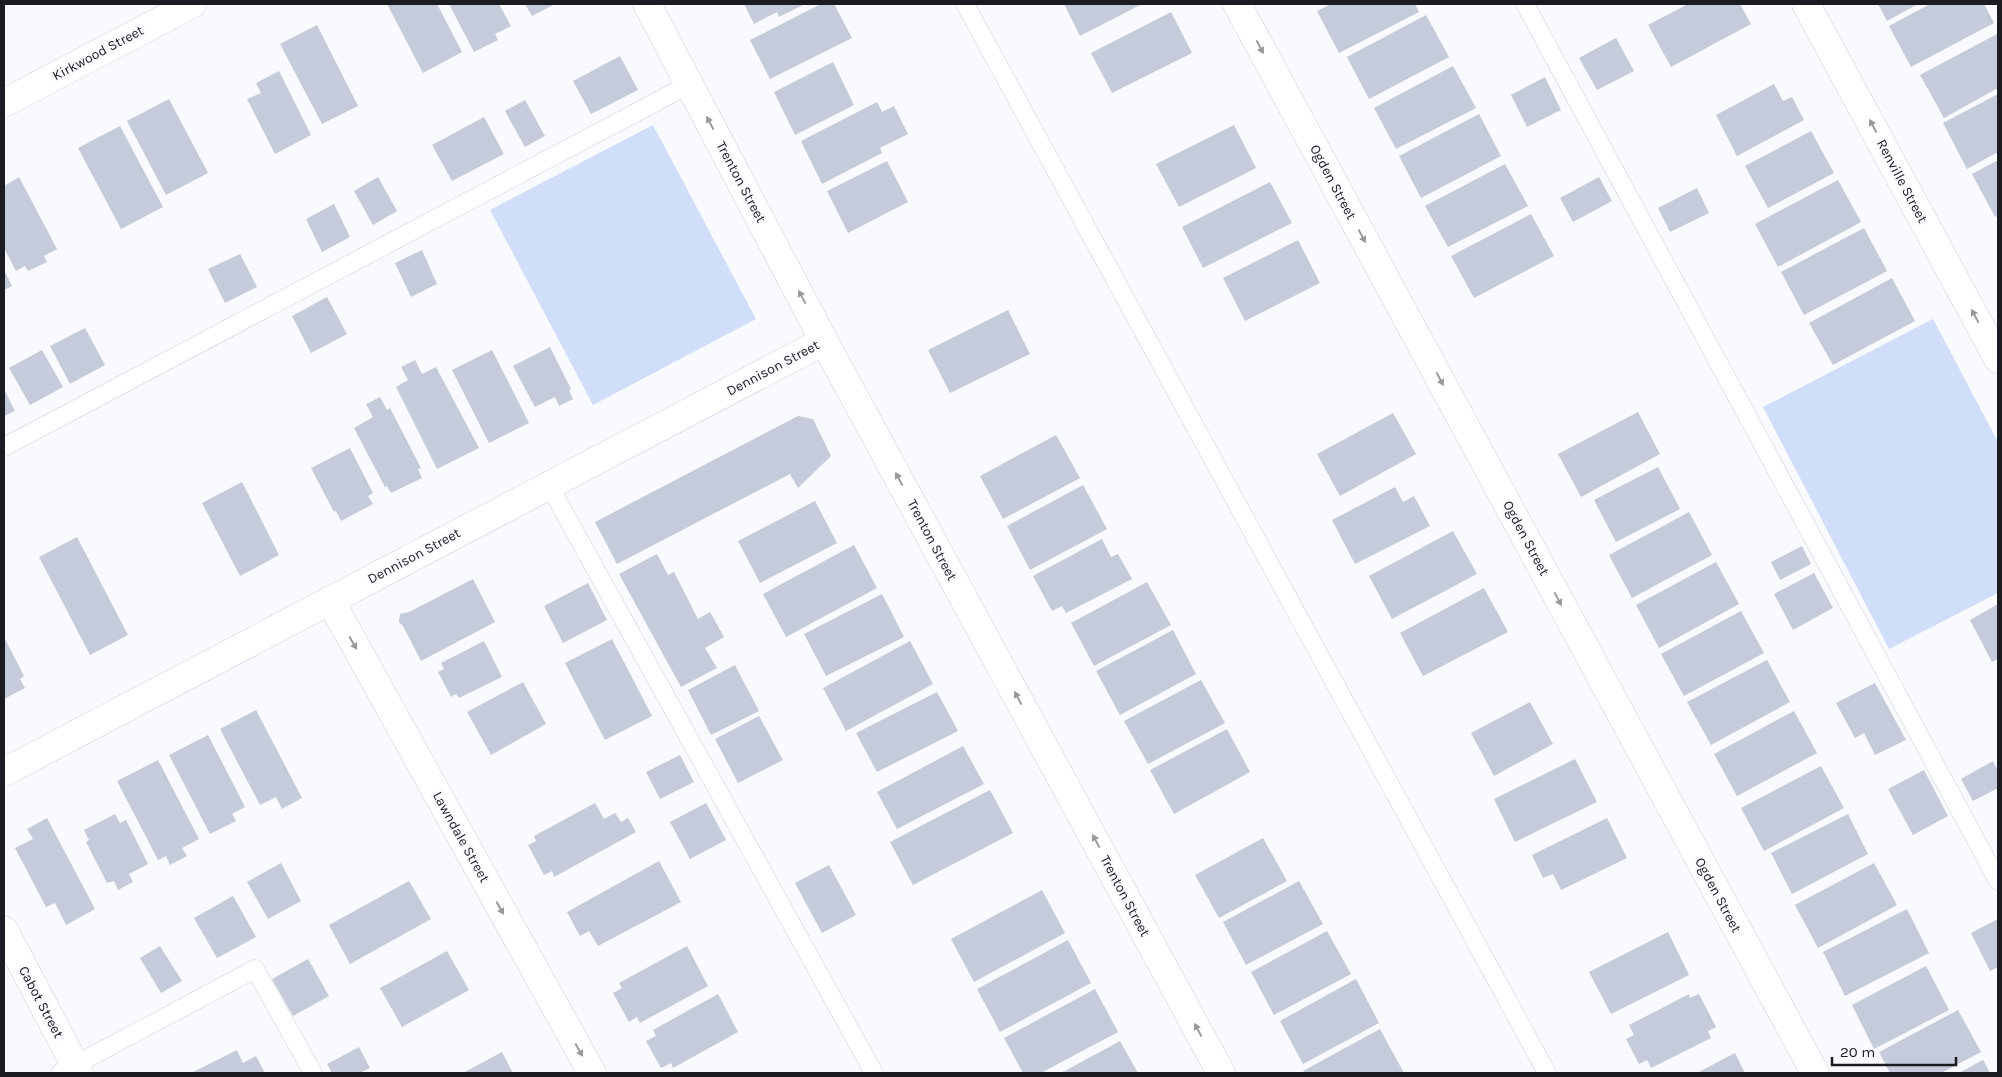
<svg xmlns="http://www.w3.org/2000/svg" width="2002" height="1077" font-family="Karla,sans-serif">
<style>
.green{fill:#d1def9}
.building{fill:#c5cbda}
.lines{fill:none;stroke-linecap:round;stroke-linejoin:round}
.service-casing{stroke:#c8cfde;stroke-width:19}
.minor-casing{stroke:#c8cfde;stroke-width:29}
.service{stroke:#fff;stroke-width:18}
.minor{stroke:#fff;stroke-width:28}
.oneway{fill:#98999b}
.labels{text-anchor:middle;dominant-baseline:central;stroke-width:5;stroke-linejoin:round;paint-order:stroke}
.street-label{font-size:14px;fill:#1a1c21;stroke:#f9fafd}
</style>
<rect width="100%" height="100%" fill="#f9fafd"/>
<g class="green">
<polygon points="653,125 756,319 593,405 490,210"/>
<polygon points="1933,319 1998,442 1998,593 1889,649 1763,407"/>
</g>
<g class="building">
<polygon points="387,4 437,4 462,52 423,73"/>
<polygon points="449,4 499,4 511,26 495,34 498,40 474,52"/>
<polygon points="525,4 555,4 532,16"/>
<polygon points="744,4 805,4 779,17 777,12 754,24"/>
<polygon points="821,4 834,4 852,38 770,79 750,40"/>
<polygon points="1064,4 1142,4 1080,36"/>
<polygon points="1331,4 1415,4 1419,12 1339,53 1317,11"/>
<polygon points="1688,4 1740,4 1751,24 1671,67 1648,25"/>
<polygon points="1878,4 1918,4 1887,21"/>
<polygon points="1930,4 1984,4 1994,23 1911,67 1889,26"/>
<polygon points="1171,12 1192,53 1112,93 1091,53"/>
<polygon points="1426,15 1449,57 1369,99 1347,57"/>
<polygon points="317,25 358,106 322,124 280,44"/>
<polygon points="1997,34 1998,88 1944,118 1920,75"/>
<polygon points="1616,38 1634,71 1597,90 1579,58"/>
<polygon points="620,56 638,90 591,114 573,81"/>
<polygon points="833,62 854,105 795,135 774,92"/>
<polygon points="1453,66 1476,108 1396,149 1374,108"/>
<polygon points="279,71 311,135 275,154 247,99 261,93 256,83"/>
<polygon points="1545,77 1561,110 1527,127 1511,95"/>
<polygon points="1774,84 1783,101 1792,97 1804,120 1737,156 1716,115"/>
<polygon points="1998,94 1998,152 1967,169 1943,123"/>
<polygon points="169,99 208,173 166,195 127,121"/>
<polygon points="525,100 545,136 525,147 505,111"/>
<polygon points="877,102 882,112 894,106 908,134 880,148 882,153 822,184 801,141"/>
<polygon points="1479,114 1501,156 1421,198 1399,156"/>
<polygon points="484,117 504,154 452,181 432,145"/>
<polygon points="1234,125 1256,168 1179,207 1156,164"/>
<polygon points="120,126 163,207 121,229 78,148"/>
<polygon points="1811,131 1834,173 1768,208 1745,166"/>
<polygon points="1998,160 1998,215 1995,217 1972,174"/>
<polygon points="887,161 908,202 848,233 827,191"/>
<polygon points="1505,164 1528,206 1448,247 1425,206"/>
<polygon points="19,177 57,249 44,256 47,262 28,271 25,266 16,271 4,248 4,186"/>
<polygon points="378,177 397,211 373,225 354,191"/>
<polygon points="1599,177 1612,201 1573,222 1560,198"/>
<polygon points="1838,180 1861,222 1778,267 1755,224"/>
<polygon points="1270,182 1292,223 1203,268 1182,227"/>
<polygon points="1697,188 1709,213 1670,232 1658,208"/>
<polygon points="334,204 350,237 322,252 306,219"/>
<polygon points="1531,214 1554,256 1474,298 1451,256"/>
<polygon points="1864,228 1887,271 1804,315 1781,272"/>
<polygon points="1298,240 1320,283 1245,321 1223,278"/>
<polygon points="422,250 437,284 411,297 395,263"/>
<polygon points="240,254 257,287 225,303 208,269"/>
<polygon points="4,270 12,286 4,290"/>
<polygon points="1892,278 1915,321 1833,365 1809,323"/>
<polygon points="327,297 347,334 311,353 292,316"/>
<polygon points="1008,310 1030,354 950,393 928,350"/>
<polygon points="85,328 105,365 70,384 50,346"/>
<polygon points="550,347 571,389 569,390 573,399 559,406 555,397 535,407 513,366"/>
<polygon points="42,350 63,387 30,405 9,368"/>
<polygon points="492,350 529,423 489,443 452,370"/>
<polygon points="415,360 422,374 436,367 479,448 437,469 396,387 408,380 401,367"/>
<polygon points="4,389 15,411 4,416"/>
<polygon points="380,397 387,410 390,408 421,468 418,469 422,478 391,493 387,486 385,487 354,428 373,417 366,404"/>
<polygon points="1638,412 1660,454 1581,497 1558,454"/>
<polygon points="1393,413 1416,454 1340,496 1317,454"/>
<polygon points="798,416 813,419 831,456 798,488 790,474 617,564 595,522"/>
<polygon points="1056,435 1080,478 1003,519 980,476"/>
<polygon points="350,448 373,493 368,496 373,504 341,521 336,511 334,512 311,468"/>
<polygon points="1658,467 1680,509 1616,542 1594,500"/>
<polygon points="242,482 279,555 240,576 202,503"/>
<polygon points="1083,485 1107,529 1030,570 1007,526"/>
<polygon points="1395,487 1403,502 1414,496 1430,526 1355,564 1332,520"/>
<polygon points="815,501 837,543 760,583 738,541"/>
<polygon points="1689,512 1712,555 1632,598 1609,555"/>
<polygon points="1453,531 1477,574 1392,619 1369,576"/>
<polygon points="77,537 128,635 90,655 39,557"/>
<polygon points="1102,539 1111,557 1118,554 1132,579 1066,613 1062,606 1052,611 1033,576"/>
<polygon points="854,545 877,588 786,637 763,594"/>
<polygon points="1802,546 1811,564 1780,580 1771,562"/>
<polygon points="657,554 668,575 674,572 698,619 710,612 724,637 705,648 717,668 681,687 619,574"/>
<polygon points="1716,562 1739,604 1659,648 1636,605"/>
<polygon points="1814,573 1833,608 1793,630 1774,594"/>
<polygon points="473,579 495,622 421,661 403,626 399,622 400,614 409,612"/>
<polygon points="1147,582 1171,625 1094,666 1071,623"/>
<polygon points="588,583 607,620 563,643 544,606"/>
<polygon points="1484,588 1508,632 1423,676 1400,633"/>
<polygon points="882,594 904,637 826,676 804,634"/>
<polygon points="1998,604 1998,659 1992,662 1970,620"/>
<polygon points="1741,611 1764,653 1684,696 1661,654"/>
<polygon points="1173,630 1196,674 1120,715 1096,671"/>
<polygon points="4,637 24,676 20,679 25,688 4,699"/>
<polygon points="612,639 652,716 605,740 565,663"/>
<polygon points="484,641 502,677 459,698 456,694 451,697 438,672 444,669 441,663"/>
<polygon points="910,641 933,684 846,731 823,688"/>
<polygon points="1767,660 1790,702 1711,745 1687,702"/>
<polygon points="735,665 759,711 711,735 688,690"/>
<polygon points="1201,680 1225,723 1148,764 1124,721"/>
<polygon points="523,682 546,724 491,755 467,712"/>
<polygon points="1875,683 1906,740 1875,755 1864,733 1855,738 1836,703"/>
<polygon points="937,692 958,731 877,772 856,733"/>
<polygon points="1530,702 1553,744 1494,776 1471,733"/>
<polygon points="256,710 302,798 282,809 276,797 260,805 220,729"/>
<polygon points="1794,711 1817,753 1737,796 1714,754"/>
<polygon points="759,716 783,760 738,783 715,739"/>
<polygon points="1227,729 1250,772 1174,814 1150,770"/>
<polygon points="208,735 245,807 232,814 236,821 210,834 169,755"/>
<polygon points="963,746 984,784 897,829 877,792"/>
<polygon points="680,755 694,782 660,799 646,772"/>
<polygon points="1575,759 1597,802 1515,842 1494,799"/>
<polygon points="158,760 199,839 182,848 187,856 170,865 166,856 158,860 117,781"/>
<polygon points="1993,761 1998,771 1998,788 1973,801 1961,779"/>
<polygon points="1821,766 1844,808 1764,851 1741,808"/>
<polygon points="1924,770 1948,816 1913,835 1888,789"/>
<polygon points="990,790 1013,833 913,885 890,842"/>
<polygon points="595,803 604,819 615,813 621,822 628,818 636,832 554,877 552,871 544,875 528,845 536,841 534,836"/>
<polygon points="706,803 726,840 690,859 670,822"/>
<polygon points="115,814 120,823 126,820 148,864 129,874 133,882 118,890 114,881 107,883 86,842 89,840 84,830"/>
<polygon points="1848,814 1868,854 1792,894 1771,853"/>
<polygon points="47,818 95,909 66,925 55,903 46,907 15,848 33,839 27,829"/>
<polygon points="1607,818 1627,858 1561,890 1553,874 1543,878 1532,855"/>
<polygon points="1263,838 1287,881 1219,918 1195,875"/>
<polygon points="659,861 681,902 598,946 589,931 580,936 567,912"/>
<polygon points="281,863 301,901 268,919 247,882"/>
<polygon points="1874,863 1897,905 1818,948 1795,905"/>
<polygon points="829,865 856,915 822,933 795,883"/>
<polygon points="409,881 431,919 350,964 329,925"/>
<polygon points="1299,881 1323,924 1246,965 1223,922"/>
<polygon points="1042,890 1065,933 974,982 951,939"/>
<polygon points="233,896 256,937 217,958 194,918"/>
<polygon points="1907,909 1929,953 1845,996 1823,952"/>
<polygon points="1998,919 1998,967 1990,971 1971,933"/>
<polygon points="1327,931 1351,974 1274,1015 1251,972"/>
<polygon points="1668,932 1689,975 1611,1014 1589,972"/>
<polygon points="1068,940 1091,983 1000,1032 977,989"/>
<polygon points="160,946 182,981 161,993 140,958"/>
<polygon points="687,946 708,986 640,1023 637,1017 629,1022 613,993 622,988 619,983"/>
<polygon points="447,951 469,990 402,1027 380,988"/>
<polygon points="308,959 329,996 293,1016 272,979"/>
<polygon points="1926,966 1949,1010 1874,1049 1852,1005"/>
<polygon points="1356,979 1379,1023 1303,1064 1280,1021"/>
<polygon points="1095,989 1118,1032 1041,1073 1023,1073 1004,1038"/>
<polygon points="718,994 738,1032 673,1068 671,1063 661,1068 646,1041 656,1036 653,1030"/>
<polygon points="1689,994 1690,998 1699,994 1716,1027 1708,1031 1711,1038 1651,1068 1647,1060 1639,1064 1626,1039 1634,1035 1629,1025"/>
<polygon points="1958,1010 1981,1052 1941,1073 1890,1073 1879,1052"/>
<polygon points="1380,1029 1404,1073 1305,1073 1303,1071"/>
<polygon points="1120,1041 1138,1073 1061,1073"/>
<polygon points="359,1047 370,1068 360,1073 332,1073 327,1064"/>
<polygon points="237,1050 243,1063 256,1056 265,1073 191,1073"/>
<polygon points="502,1052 513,1073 463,1073"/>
<polygon points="1735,1053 1745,1073 1697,1073"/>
<polygon points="1983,1060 1990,1073 1959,1073"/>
</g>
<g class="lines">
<g class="service-casing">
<g id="service">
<polyline points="965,4 1547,1073"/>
<polyline points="1525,4 1998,881"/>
<polyline points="4,447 690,84"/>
<polyline points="549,485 874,1073"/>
<polyline points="60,1073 255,969 313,1073"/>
</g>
</g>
<g class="minor-casing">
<g id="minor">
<polyline points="647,4 824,341 1221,1073"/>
<polyline points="1237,4 1815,1073"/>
<polyline points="1806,4 1998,359"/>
<polyline points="4,103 192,4"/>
<polyline points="330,600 592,1073"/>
<polyline points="4,772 824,341"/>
<polyline points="4,930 79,1073"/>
</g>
</g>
<use href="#service" class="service"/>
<use href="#minor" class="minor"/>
</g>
<defs><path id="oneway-solid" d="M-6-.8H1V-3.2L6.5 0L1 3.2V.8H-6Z" transform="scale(1.25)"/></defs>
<g class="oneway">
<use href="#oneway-solid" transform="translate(1260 47) rotate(62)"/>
<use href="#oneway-solid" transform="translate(710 123) rotate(-118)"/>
<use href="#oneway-solid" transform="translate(1873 126) rotate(-118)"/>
<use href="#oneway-solid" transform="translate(1362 236) rotate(62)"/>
<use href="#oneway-solid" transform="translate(802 297) rotate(-118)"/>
<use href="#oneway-solid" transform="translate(1975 316) rotate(-118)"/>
<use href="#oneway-solid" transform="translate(1440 379) rotate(62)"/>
<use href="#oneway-solid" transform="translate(899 479) rotate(-118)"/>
<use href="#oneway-solid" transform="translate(1558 599) rotate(62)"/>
<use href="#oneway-solid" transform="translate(353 643) rotate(61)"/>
<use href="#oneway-solid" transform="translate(1018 698) rotate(-118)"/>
<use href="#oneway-solid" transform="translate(1096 841) rotate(-118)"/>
<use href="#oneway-solid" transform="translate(500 908) rotate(61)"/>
<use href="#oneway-solid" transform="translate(1198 1030) rotate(-118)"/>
<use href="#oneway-solid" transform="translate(579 1050) rotate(61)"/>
</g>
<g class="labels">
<g class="street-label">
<text transform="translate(98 53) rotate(-28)">Kirkwood Street</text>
<text transform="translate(1902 181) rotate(62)">Renville Street</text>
<text transform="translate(741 182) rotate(62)">Trenton Street</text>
<text transform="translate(1333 182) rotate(62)">Ogden Street</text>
<text transform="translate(773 368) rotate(-28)">Dennison Street</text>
<text transform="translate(1526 538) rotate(62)">Ogden Street</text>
<text transform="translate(932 540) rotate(62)">Trenton Street</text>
<text transform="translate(414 556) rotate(-28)">Dennison Street</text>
<text transform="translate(461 837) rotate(61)">Lawndale Street</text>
<text transform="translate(1718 895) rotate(62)">Ogden Street</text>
<text transform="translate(1125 896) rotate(62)">Trenton Street</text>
<text transform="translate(41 1002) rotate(62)">Cabot Street</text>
</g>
</g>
<rect width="2002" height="1077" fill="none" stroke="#1a1c21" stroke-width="10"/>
<path d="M1832 1057v8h124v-8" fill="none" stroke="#1a1c21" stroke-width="2.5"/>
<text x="1840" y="1057" font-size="15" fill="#1a1c21" stroke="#f9fafd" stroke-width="4" paint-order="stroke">20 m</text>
</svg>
